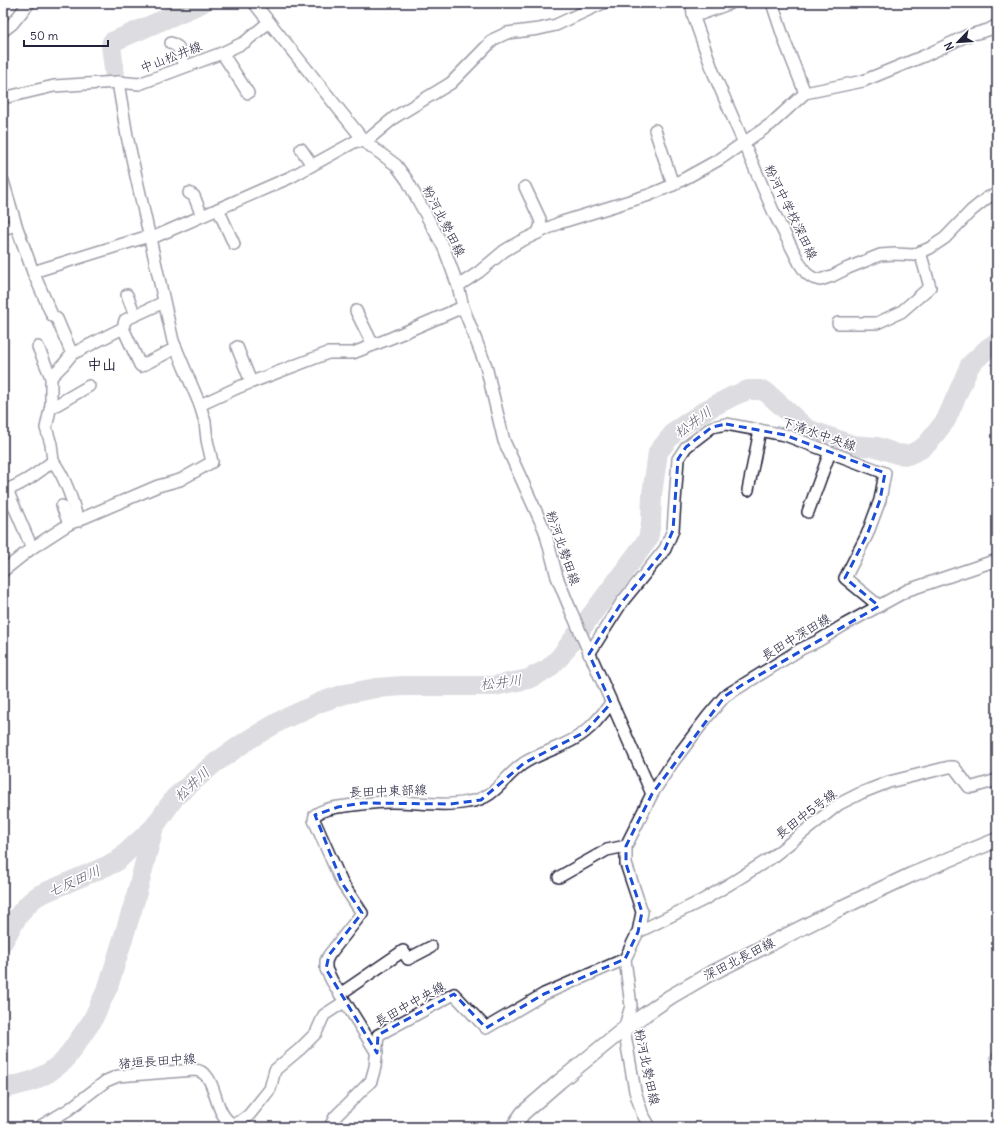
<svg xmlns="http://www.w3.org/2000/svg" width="1000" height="1130" font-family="Delius,'Klee One',sans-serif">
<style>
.water{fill:#b4b4bc;stroke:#7a7a88}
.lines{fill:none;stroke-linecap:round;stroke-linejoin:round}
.river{stroke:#b4b4bc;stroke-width:20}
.minor-casing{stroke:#22223b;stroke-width:14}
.tertiary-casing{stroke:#22223b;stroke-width:17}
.minor{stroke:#fff;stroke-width:11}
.tertiary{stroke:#fff;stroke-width:14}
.marked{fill:none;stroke:#1d4ed8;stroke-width:3;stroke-dasharray:8 5;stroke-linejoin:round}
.labels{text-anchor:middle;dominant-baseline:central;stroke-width:3.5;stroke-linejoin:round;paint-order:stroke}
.street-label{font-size:13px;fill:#22223b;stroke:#fff}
.water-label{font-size:14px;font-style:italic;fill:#5c5c6f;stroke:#fff}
.quarter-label{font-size:15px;font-weight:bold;fill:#22223b;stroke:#fff}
</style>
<rect width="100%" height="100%" fill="#fff"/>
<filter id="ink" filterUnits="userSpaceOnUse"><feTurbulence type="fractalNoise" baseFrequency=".025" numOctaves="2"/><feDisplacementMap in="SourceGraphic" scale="8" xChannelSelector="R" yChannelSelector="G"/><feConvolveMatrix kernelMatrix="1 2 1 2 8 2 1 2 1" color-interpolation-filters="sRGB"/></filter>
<g filter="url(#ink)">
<polygon class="water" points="997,1050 997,1066 993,1064 989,1058 992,1054"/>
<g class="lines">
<g class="river">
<polyline points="115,77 111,45 112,42 202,3"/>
<path d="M3 942C13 924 21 907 39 895L116 862 154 827"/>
<polyline points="3,1089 32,1081 48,1073 64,1061 92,1021 108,987 135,900 154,827 175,797 215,763 248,740 282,720 321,702 345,694 376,688 403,686 494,686 528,679 548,669 560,657 648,539 651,523 652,494 658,452 676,430 706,410 733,396 748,390 760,390 766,392 807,429 852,445 877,447 897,454 908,455 921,449 928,443 946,420 970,365 987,349 997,342"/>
</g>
<g class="minor-casing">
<g id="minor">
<polyline points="254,3 365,142 396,165 407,180 444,248 458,286 463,307 486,366 504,441 545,531 557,577 571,611 652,794"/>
<polyline points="691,3 696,11 701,14 731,3"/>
<polyline points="692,3 693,15 714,74 774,213 800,264 807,274 813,278 820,280 832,276 848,268 880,255 895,254 914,255 930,248 945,238 971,211 987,198 997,194"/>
<polyline points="772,3 785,42 805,93"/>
<polyline points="3,31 12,24 29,3"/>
<polyline points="171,43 178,47 184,66"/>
<polyline points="222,53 248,93"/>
<polyline points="118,82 127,136 173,341 200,405"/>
<polyline points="3,98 54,86 118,82 139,84 222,53 245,42 269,22"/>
<polyline points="655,130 673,185"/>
<polyline points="301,149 312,165"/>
<polyline points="3,181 16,225 33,272 52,315 57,319 72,354"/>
<polyline points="525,187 540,219 541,224 538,233"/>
<polyline points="189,193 194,196 202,216"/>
<polyline points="218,209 234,244"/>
<polyline points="3,229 16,225"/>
<polyline points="33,272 149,236 152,238 291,177 356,141 365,142 395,117 451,83 494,39 507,33 539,29 556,25 603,3"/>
<polyline points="458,286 479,272 504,251 519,242 559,223 649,195 673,185 720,159 771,124 805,93 863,81 924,56 966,36 988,30 997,25"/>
<polyline points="127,295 135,315"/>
<polyline points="356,311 373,345"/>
<polyline points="838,323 877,323 901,312 930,287 920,252"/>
<polyline points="123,328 140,365 141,366 176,348"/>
<polyline points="38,347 51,377"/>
<polyline points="237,347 251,382"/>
<polyline points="51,408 89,386"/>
<path d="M53 461C66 479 72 499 78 521"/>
<polyline points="7,490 32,548"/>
<polyline points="748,490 760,430"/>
<path d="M3 491C22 485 38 473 53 461L51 444 46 428 51 405V377L63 365 72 354 123 328 125 320 164 302"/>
<polyline points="62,506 69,524"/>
<polyline points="808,512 830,452"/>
<polyline points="3,571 32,548 69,524 158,486 180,480 212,462 207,440 205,422 200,405 239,387 328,353 353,353 391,338 463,307"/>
<polyline points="589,654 622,602 665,549 673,530 678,459 686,447 712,427 726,424 785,435 885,473 880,500 867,535 845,578 879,606"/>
<polyline points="559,877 607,850 626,846"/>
<polyline points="638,932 703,900 738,879 771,858 839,804 861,793 889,782 949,767 954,767 969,787 973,787 997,780"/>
<polyline points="340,994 403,951 408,959 431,947"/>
<path d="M377 1053 332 981 326 969V961L329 955 362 913 342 883 314 820 315 815C323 809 336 807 346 806 361 804 377 802 392 802 417 802 443 807 468 802 497 798 502 778 524 763 540 753 560 748 576 738 590 730 601 716 611 703"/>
<path d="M39 1127 68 1110 106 1081 118 1076 194 1070C219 1071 211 1114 233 1124L241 1121 249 1115 262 1099 270 1089 275 1070 300 1049 316 1033 324 1015 344 1002"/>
<polyline points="330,1127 335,1117 371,1081 375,1067 378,1035 454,994 486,1028 544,994 625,959"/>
<polyline points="650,1127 642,1113 635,1091 624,1029 631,1006 625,959 638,932 642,912 626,864 626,846 652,794 673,762 708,716 725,696 801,649 818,641 844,625 908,590 997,560"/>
</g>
</g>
<g class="tertiary-casing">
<polyline id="tertiary" points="513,1127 523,1113 560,1081 624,1029 670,997 706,976 841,908 911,875 997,840"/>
</g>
<use href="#minor" class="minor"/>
<use href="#tertiary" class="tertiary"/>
</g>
</g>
<path d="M0 0H1000V1130H0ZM726 424 785 435 885 473 880 500 867 535 845 578 879 606 742 685 725 696 652 794 626 846V864L642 912 638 932 625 959 544 994 486 1028 454 994 378 1035 377 1053 326 969 329 955 362 913 342 883 315 815 338 807 363 803 450 804 481 800 524 763 585 732 611 703 589 654 622 602 665 549 673 530 678 459 686 447 712 427Z" fill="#fff" fill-opacity=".55" fill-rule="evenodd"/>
<path class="marked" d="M726 424 785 435 885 473 880 500 867 535 845 578 879 606 742 685 725 696 652 794 626 846V864L642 912 638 932 625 959 544 994 486 1028 454 994 378 1035 377 1053 326 969 329 955 362 913 342 883 315 815 338 807 363 803 450 804 481 800 524 763 585 732 611 703 589 654 622 602 665 549 673 530 678 459 686 447 712 427Z"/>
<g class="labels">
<g class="street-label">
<text transform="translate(171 57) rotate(-21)">中山松井線</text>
<text transform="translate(791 212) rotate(64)">粉河中学校深田線</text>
<text transform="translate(444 221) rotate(63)">粉河北勢田線</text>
<text transform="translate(819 434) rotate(19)">下清水中央線</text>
<text transform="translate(563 548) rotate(71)">粉河北勢田線</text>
<text transform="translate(796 637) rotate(-31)">長田中深田線</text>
<text transform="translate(388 791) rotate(-2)">長田中東部線</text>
<text transform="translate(806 814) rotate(-37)">長田中5号線</text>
<text transform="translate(739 959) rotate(-27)">深田北長田線</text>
<text transform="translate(410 1004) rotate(-29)">長田中中央線</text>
<text transform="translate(157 1061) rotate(-4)">猪垣長田中線</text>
<text transform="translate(647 1067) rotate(78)">粉河北勢田線</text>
</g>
<g class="water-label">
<text transform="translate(693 422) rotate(-35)">松井川</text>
<text transform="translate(501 682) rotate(-7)">松井川</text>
<text transform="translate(192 784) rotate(-43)">松井川</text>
<text transform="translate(74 881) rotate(-24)">七反田川</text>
</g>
<g class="quarter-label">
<text x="102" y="364">中山</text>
</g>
</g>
<rect width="1000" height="1130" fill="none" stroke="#fff" stroke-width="16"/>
<rect x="8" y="8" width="984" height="1114" fill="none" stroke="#22223b" stroke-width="1.5" filter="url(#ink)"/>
<g transform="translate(958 42) rotate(245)" stroke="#ffffff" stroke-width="3" paint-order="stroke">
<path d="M0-3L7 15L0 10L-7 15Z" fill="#22223b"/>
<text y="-6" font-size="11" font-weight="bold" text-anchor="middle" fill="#22223b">N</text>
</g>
<path d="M24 40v6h84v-6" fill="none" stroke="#22223b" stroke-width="2"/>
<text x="30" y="40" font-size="12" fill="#22223b" stroke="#ffffff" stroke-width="3" paint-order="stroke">50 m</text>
</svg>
